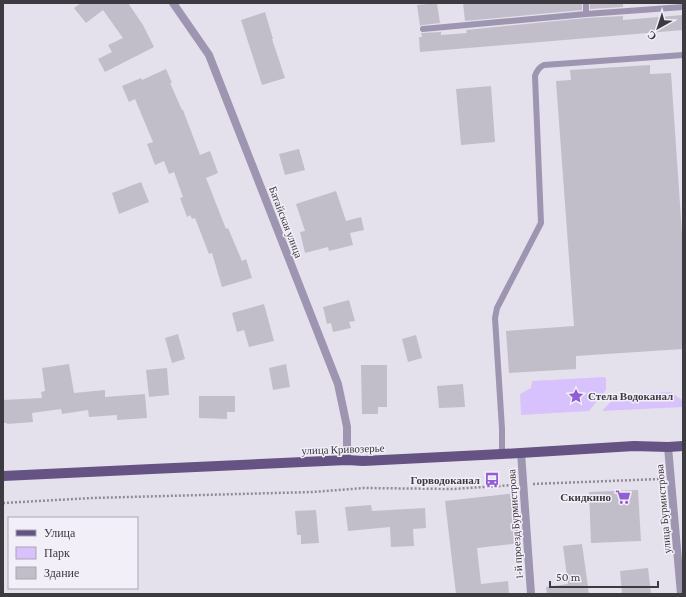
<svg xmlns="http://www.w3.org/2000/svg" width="686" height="597" font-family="'Crimson Pro',serif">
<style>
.green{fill:#d7c2fd}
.building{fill:#c1bec9}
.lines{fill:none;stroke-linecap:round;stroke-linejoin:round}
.path{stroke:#8e8c93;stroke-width:2.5;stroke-dasharray:2 2;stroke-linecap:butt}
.service{stroke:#9e95b1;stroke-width:6}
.minor{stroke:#9e95b1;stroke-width:8}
.primary{stroke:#655384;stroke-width:10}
.labels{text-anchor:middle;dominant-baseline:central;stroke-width:3;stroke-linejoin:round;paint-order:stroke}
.street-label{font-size:11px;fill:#3c3b3f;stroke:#f2eff9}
.poi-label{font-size:11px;font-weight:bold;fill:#3c3b3f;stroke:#f2eff9;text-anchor:end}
</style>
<rect width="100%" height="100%" fill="#e5e1ec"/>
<g class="green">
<polygon points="604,377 606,378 606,390 589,411 521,415 520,394 531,388 532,381"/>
<polygon points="671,392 683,401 683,407 602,411 617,395"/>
</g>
<g class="building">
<polygon points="81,3 128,3 143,25 154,47 105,72 98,59 112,52 108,45 123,38 103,10 86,23 74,8"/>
<polygon points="437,3 440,23 423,25 420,26 417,5"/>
<polygon points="463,3 582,3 582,10 465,21"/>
<polygon points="590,3 623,3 623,7 590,9"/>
<polygon points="265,12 273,39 272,39 285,78 262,85 241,20"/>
<polygon points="683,15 683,30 420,52 419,37 422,37 421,33 441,32 441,35 467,33 466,30 586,18 623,16 623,20"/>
<polygon points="650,65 650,74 671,73 683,248 683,349 576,356 576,369 509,373 506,331 574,326 556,81 571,80 570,70"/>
<polygon points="166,69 172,83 170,83 182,110 183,110 200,155 210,151 218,173 206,178 226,229 228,228 242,261 246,259 252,278 222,287 212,253 209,254 195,218 192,219 190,215 187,217 180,198 183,197 174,172 169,174 164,161 155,165 147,144 153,142 135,99 129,102 122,86 141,78 142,80"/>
<polygon points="491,86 495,142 461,145 456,89"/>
<polygon points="299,149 305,170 285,175 279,154"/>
<polygon points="141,182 149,202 119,214 112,193"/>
<polygon points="336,191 346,221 361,217 364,230 350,233 353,245 329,251 328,247 305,253 300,232 305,231 296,204"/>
<polygon points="349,300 355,321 349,322 351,328 333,332 331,323 327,324 323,307"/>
<polygon points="264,304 274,341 249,347 244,330 237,332 232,313"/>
<polygon points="178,334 185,359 172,363 165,338"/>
<polygon points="416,335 422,358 408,362 402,339"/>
<polygon points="69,364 74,393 105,390 105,397 145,394 147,418 117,420 117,415 89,417 88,410 62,414 61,409 32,413 33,422 7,424 7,423 3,423 3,400 42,398 41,392 45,391 42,368"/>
<polygon points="286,364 290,387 273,390 269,368"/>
<polygon points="361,365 387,365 387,407 378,407 378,414 362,414"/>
<polygon points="167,368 169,395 149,397 146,370"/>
<polygon points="463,384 465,407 439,408 437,386"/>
<polygon points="199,396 235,396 235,412 227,412 227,419 199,418"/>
<polygon points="638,490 641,541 591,543 589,492"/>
<polygon points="516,493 521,543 477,548 481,584 508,581 509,594 456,594 445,501"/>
<polygon points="371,505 372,511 425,508 426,528 413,529 414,546 391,547 390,527 348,531 345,507"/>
<polygon points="316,510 319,543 301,544 301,535 297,535 295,511"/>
<polygon points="582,544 589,594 547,594 546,587 568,584 563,546"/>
<polygon points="648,568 651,593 622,594 620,571"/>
</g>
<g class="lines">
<g class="path">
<polyline points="533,484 660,479"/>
<polyline points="3,503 92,498 313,492 364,488 453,489 514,485"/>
</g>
<g class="service">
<polyline points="586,3 586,14"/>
<polyline points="423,29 586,14 683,7"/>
<path d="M502 454V429L495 318 497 308 541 223 535 76C537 70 539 67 544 65L683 55"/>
</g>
<g class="minor">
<polyline points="173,3 209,55 338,384 347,427 347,460"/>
<polyline points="668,447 681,594"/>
<polyline points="521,452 531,594"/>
</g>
<polyline class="primary" points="3,476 152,469 347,460 363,461 502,454 634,446 668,447 683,446"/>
</g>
<defs>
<g id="sight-bare" transform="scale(1.2)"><path d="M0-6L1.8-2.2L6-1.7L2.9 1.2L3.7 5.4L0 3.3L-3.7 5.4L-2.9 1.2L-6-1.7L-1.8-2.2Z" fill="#915ed7" stroke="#f2eff9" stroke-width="2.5" paint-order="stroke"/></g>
<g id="bus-bare" transform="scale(1.2)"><path d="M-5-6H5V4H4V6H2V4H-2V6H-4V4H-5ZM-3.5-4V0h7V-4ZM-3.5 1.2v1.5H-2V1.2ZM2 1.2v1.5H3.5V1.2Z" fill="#915ed7" stroke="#f2eff9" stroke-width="2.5" paint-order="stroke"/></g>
<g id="supermarket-bare" transform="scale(1.2)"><path d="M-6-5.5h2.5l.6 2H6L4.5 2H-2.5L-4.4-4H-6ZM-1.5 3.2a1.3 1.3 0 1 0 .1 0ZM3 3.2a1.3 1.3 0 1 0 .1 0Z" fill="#915ed7" stroke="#f2eff9" stroke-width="2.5" paint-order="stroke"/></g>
</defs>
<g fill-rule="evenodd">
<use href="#sight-bare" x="576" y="396"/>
<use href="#bus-bare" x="492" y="480"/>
<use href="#supermarket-bare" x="623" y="497"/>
</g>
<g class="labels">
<g class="street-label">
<text transform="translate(286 222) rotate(69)">Батайская улица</text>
<text transform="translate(343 449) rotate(-2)">улица Кривозерье</text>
<text transform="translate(663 509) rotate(-95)">улица Бурмистрова</text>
<text transform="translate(515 524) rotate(-94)">1-й проезд Бурмистрова</text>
</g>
<g class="poi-label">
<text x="588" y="396" text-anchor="start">Стела Водоканал</text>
<text x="480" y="480">Горводоканал</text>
<text x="611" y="497">Скидкино</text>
</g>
</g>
<rect width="686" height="597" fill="none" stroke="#3c3b3f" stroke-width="8"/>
<rect x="8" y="517" width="130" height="72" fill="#f2eff9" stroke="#a9a7af"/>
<rect x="16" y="530" width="20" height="6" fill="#655384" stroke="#a9a7af"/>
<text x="44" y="537" font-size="12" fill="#3c3b3f">Улица</text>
<rect x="16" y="547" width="20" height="12" fill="#d7c2fd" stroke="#a9a7af"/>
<text x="44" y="557" font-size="12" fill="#3c3b3f">Парк</text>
<rect x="16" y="567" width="20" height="12" fill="#c1bec9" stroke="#a9a7af"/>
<text x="44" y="577" font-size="12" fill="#3c3b3f">Здание</text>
<g transform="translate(658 28) rotate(219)" stroke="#f2eff9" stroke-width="3" paint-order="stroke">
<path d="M0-3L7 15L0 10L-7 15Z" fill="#3c3b3f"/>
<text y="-6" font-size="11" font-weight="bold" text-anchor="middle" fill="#3c3b3f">С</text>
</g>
<path d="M550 581v6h108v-6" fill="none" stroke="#3c3b3f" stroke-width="2"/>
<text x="556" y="581" font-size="12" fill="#3c3b3f" stroke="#f2eff9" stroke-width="3" paint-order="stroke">50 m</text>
</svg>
